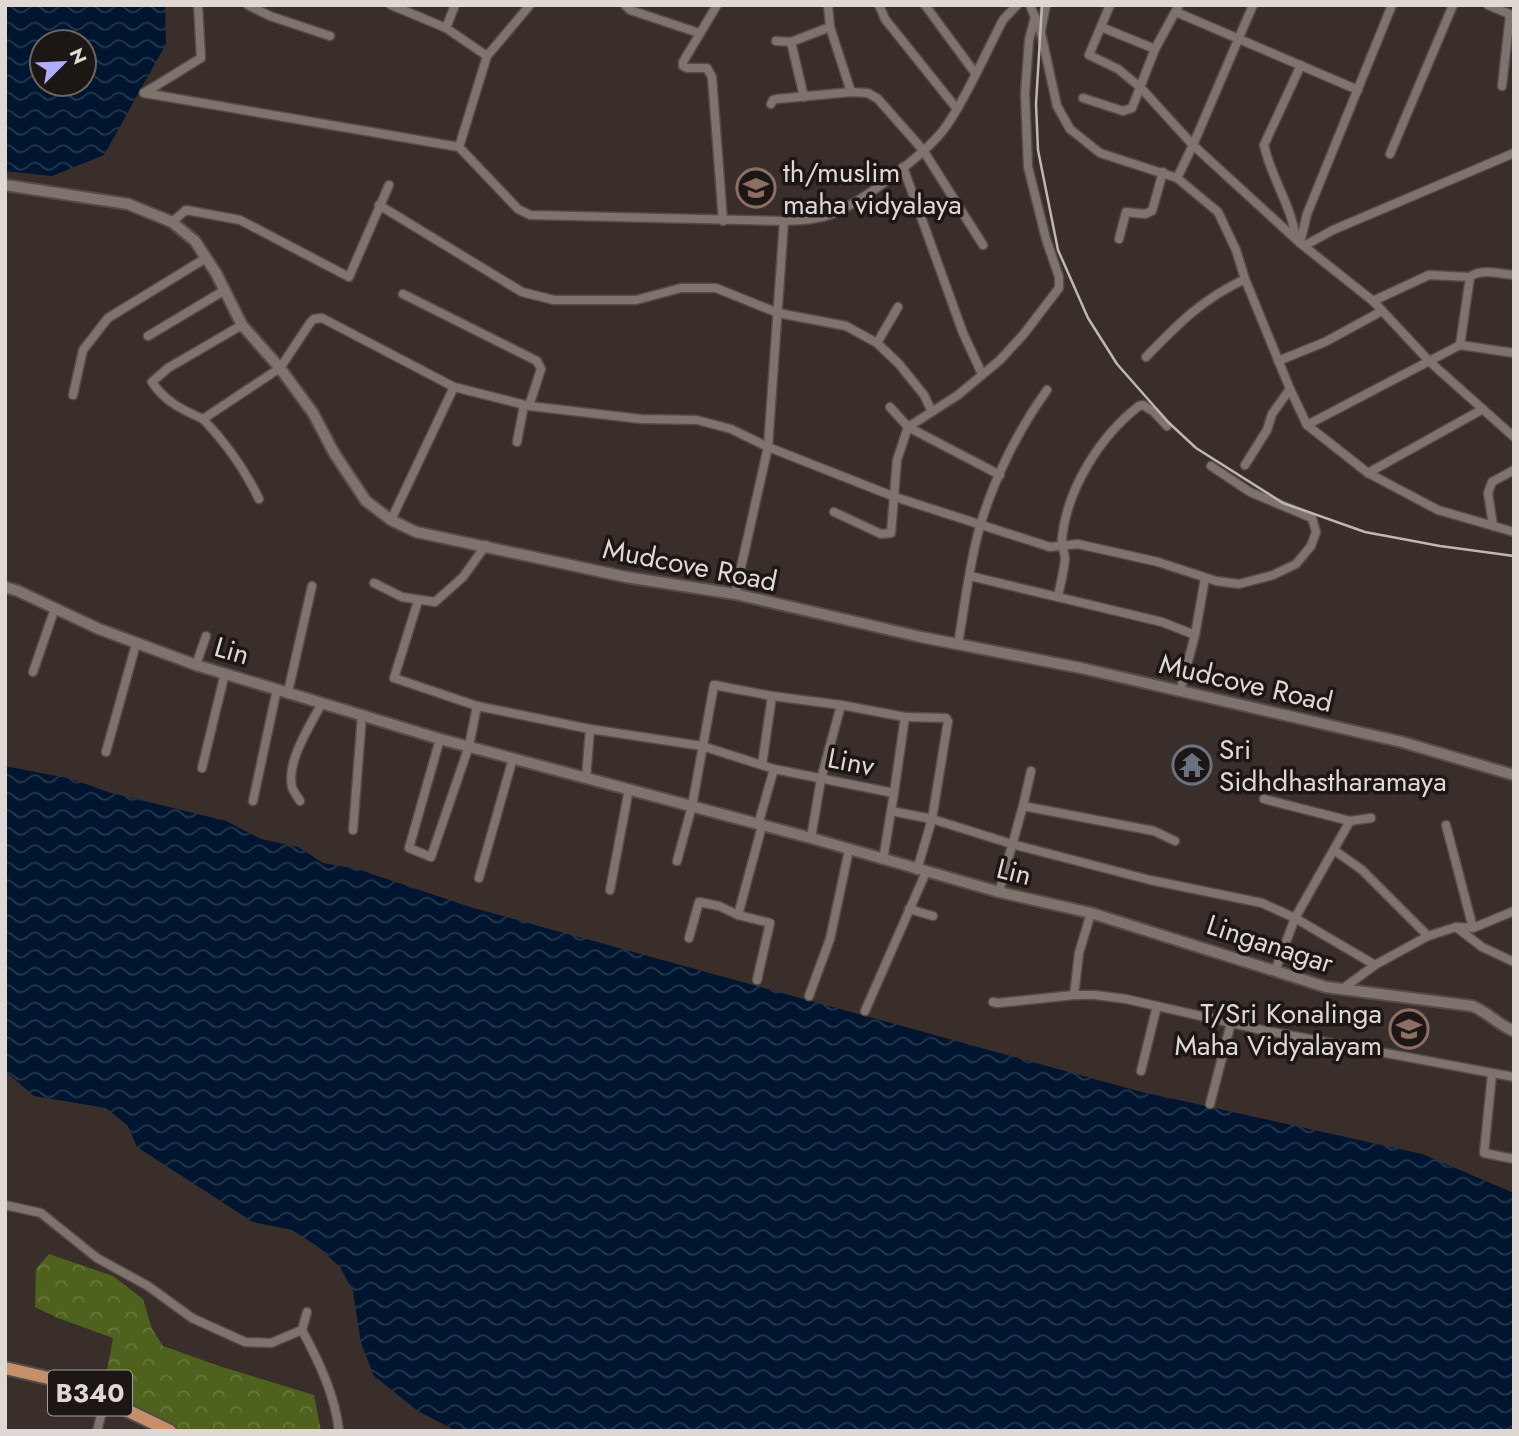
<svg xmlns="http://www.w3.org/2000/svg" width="1519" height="1436" font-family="Jost,sans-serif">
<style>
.park{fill:url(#park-crowns)}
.water{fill:url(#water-waves);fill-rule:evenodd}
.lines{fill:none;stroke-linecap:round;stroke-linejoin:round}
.minor-casing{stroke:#554c49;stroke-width:11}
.tertiary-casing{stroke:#554c49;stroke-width:14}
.primary-casing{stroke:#554c49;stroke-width:16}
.minor{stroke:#7f736e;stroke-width:8}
.tertiary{stroke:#7f736e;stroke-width:10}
.primary{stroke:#c59069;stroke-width:12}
.rail{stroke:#bfb7b4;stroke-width:2.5}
.labels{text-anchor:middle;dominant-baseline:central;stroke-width:7;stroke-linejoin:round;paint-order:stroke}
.shield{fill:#1c1715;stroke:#a49e9b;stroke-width:2}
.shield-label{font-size:26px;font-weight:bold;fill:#dfd8d5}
.poi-label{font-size:28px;fill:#dfd8d5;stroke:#1c1715;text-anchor:start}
.street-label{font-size:28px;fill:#dfd8d5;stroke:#1c1715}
</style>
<defs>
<pattern id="park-crowns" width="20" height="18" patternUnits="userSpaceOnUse" patternTransform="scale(1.75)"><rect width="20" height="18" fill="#4e621e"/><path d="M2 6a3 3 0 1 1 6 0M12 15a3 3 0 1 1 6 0" fill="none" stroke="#67783e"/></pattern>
<pattern id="water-waves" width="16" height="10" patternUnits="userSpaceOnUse" patternTransform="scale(1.75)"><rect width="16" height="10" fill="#001630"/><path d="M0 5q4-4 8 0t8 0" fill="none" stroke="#25374d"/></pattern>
</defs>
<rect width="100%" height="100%" fill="#392e2a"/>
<polygon class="park" points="49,1254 113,1276 143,1299 152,1329 163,1346 222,1367 314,1395 321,1431 175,1431 164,1428 105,1382 113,1338 58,1318 35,1307 36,1269"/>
<g class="water">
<path d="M5 5H165L166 44 104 155 52 176 5 171ZM42 42H84V84H42Z"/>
<polygon points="5,766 72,779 108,792 226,821 261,839 298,847 323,863 357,869 470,907 1138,1091 1422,1154 1514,1193 1514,1431 456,1431 418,1411 374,1376 361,1343 353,1291 340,1267 317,1246 292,1230 253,1222 137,1147 128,1126 106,1108 34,1096 5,1071"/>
</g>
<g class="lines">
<g class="minor-casing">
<g id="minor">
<polyline points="248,5 270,16 330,36"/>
<polyline points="391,5 446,28 487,56"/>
<polyline points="625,5 630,10 699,33"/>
<polyline points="717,5 683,62 683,66 687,68 707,68 712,77 723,221"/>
<polyline points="828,5 830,27 851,92"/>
<polyline points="879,5 885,19 957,109"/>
<polyline points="925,5 975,73"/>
<polyline points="1030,5 1041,33 1057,106 1070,129 1100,153 1177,178 1218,212 1236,250 1245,279 1290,389 1307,425 1368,473 1438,510 1514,532"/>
<polyline points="1110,5 1089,55 1118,69 1140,87 1193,145 1300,243 1373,301 1430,362 1514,437"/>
<polyline points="1488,5 1514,16"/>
<polyline points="1176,12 1358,90"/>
<polyline points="1101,27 1155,49"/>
<polyline points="446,28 455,5"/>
<polyline points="1041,30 1046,5"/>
<polyline points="776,41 791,42 830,27"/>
<polyline points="791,42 804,97"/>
<polyline points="1502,86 1510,15"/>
<path d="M144 93 459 147 518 209 530 215 784 221C800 220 816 220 832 214 862 202 929 152 947 125 969 93 985 54 1003 20L1017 5"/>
<polyline points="144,93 201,58 198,5"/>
<polyline points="1083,98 1123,111 1132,108 1155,49 1179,5"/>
<polyline points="771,104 773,100 777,99 851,92 868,93 878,99 923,150 983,245"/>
<polyline points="459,147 487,56 530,5"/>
<polyline points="1390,154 1453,5"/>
<polyline points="903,167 963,333 982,374"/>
<polyline points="1177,178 1193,145 1253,5"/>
<polyline points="379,205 522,292 554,300 636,300 681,288 716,288 778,313 846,326 877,343 899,364 924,395 932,412"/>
<polyline points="172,222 186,210 240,220 349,277 389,185"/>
<polyline points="1119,239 1126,212 1145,214 1152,211 1163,172"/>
<path d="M1296 239C1291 204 1271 178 1264 145L1301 65"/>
<polyline points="1300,243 1307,214 1392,5"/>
<polyline points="1304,246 1333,230 1514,153"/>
<polyline points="403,294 537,361 541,369 529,406"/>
<polyline points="1373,301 1429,275 1470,277"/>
<polyline points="148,336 225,290"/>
<polyline points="877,343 898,307"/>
<polyline points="1460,345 1514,353"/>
<path d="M1146 357C1179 323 1201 300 1245 279"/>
<polyline points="1278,361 1325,342 1382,311"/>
<polyline points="73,395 83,350 108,318 206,258"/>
<polyline points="890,407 908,427 1000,475"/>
<path d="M203 419C183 410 165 402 152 382L168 368 242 325"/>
<path d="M1307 425 1460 345 1470 277C1480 268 1500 274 1514 275"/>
<polyline points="517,442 524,405"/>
<polyline points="1245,465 1267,430 1272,414 1290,389"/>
<polyline points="1368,473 1483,409"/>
<path d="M259 499C244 468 227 444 203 419L280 368 310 323 314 319 322 318 454 387 529 406 641 419 697 420 731 429 768 447 895 497 1050 547 1078 544 1158 562 1216 581 1239 584 1273 575 1296 564 1311 546 1316 532 1312 518 1250 492 1211 466"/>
<polyline points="834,512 881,534 891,533 897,460 908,427 958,395 1000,360 1023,335 1059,288 1059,277 1046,239 1028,167 1025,94 1029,40 1035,17"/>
<polyline points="391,520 454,387"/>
<polyline points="1493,526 1488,493 1492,482 1514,470"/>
<polyline points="970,576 1162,622 1195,635"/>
<polyline points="374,583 402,597 435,602 463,577 486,545"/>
<polyline points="735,594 768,447 784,221"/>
<path d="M1058 597C1060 585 1064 572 1065 559 1065 552 1061 546 1062 538 1067 489 1100 436 1139 406L1143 405 1154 412 1167 426"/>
<polyline points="418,601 394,678 477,706 590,729"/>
<path d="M958 644C965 605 969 564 980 526 994 479 1018 430 1047 390"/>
<polyline points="196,665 206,636"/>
<polyline points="33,672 55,608"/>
<polyline points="1180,691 1195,635 1205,578"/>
<polyline points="288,692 312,586"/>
<polyline points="841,705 905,717 894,793"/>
<polyline points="440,739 409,848 431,857 469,746 477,706"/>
<polyline points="106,752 136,644"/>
<polyline points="762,765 772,696"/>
<polyline points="202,768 225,673"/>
<polyline points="586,778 590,729 702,746 774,769 894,793 883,860"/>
<polyline points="1264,799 1350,821 1371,818"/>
<polyline points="253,801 277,689"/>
<path d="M300 801C297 796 293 791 292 787 286 761 311 724 322 703"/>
<polyline points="1023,806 1031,771"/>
<polyline points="891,811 932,819 948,721 946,718 905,717"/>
<polyline points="758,825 774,769"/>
<polyline points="1446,825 1473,928"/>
<polyline points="353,830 362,715"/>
<polyline points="1334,850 1362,870 1428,936"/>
<polyline points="677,861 692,806 714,685 772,696 841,705 821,779 811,838"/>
<polyline points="917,870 932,819 1012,844 1150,880 1262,903 1295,918 1375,965"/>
<polyline points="479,878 513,758"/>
<polyline points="610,890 629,789"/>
<polyline points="999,892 1023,806 1154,831 1175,841"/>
<polyline points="909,909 933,916"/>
<polyline points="738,915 770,923 757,980"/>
<polyline points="1456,927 1482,947 1514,962"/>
<polyline points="689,938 699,902 719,906 738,915 762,826"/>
<polyline points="1275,971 1295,918 1350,821"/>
<polyline points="1341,990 1375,965 1428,936 1456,927 1473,928 1514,911"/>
<polyline points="1074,995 1079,953 1091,913"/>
<polyline points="809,996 830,939 849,850"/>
<polyline points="993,1002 998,1003 1074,995 1095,995 1126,999 1262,1030 1514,1077"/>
<polyline points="865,1011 926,872"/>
<polyline points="1141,1071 1157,1006"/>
<polyline points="1492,1074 1484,1153 1514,1159"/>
<polyline points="1210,1104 1231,1023"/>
<polyline points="5,1205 41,1213 97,1258 148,1286 192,1318 245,1342 271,1343 302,1330"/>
<path d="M307 1312 302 1330C319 1362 335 1395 339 1431"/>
<polyline points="97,1431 105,1401"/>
</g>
</g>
<g class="tertiary-casing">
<g id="tertiary">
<polyline points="5,185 128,204 172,222 195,241 216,273 242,325 280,368 313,413 334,453 366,501 391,520 416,532 626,577 735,594 921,637 1081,668 1402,742 1514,775"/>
<path d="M5 587 18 591 99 629 196 665 440 739 811 838 999 892 1091 913 1326 987 1472 1006C1488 1012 1498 1025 1514 1031"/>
</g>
</g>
<g class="primary-casing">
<polyline id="primary" points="5,1368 70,1383 170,1431"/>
</g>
<use href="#minor" class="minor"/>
<use href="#tertiary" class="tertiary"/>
<use href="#primary" class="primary"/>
<polyline class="rail" points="1042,5 1036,104 1038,150 1058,250 1088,318 1117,364 1168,422 1196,448 1283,503 1365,532 1440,546 1514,556"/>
</g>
<defs>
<g id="school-ring" transform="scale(2.0125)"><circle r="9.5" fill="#1c1715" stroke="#8d6e63" stroke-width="1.5"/><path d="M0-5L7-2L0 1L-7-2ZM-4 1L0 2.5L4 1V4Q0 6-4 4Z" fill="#8d6e63"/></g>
<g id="temple-ring" transform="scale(2.0125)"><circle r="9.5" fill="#1c1715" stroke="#6b7280" stroke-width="1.5"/><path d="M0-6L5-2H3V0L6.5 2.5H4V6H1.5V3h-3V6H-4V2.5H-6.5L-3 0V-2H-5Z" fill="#6b7280"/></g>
</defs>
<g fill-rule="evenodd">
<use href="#school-ring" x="756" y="188"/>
<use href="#temple-ring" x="1192" y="765"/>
<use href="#school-ring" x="1409" y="1029"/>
</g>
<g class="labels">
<rect class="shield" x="48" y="1370.5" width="84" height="45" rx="5"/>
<g class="shield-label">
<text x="90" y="1393">B340</text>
</g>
<g class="poi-label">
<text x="783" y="172">th/muslim<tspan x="783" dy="32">maha vidyalaya</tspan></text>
<text x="1219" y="749">Sri<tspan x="1219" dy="32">Sidhdhastharamaya</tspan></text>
<text x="1382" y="1013" text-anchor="end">T/Sri Konalinga<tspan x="1382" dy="32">Maha Vidyalayam</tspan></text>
</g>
<g class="street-label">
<text transform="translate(690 565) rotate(11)">Mudcove Road</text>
<text transform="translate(232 651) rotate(16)">Lin</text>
<text transform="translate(1246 683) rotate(13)">Mudcove Road</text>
<text transform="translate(851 762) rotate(11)">Linv</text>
<text transform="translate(1014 872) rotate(14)">Lin</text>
<text transform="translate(1270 944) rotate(18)">Linganagar</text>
</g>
</g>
<rect width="1519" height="1436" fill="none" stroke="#dfd8d5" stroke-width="14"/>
<g transform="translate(63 63) rotate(66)"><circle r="33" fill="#1c1715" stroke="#6a6462" stroke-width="2"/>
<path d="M0-5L12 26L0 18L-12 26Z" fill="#b0aefa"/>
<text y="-10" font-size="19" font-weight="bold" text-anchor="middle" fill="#dfd8d5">N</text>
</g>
</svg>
